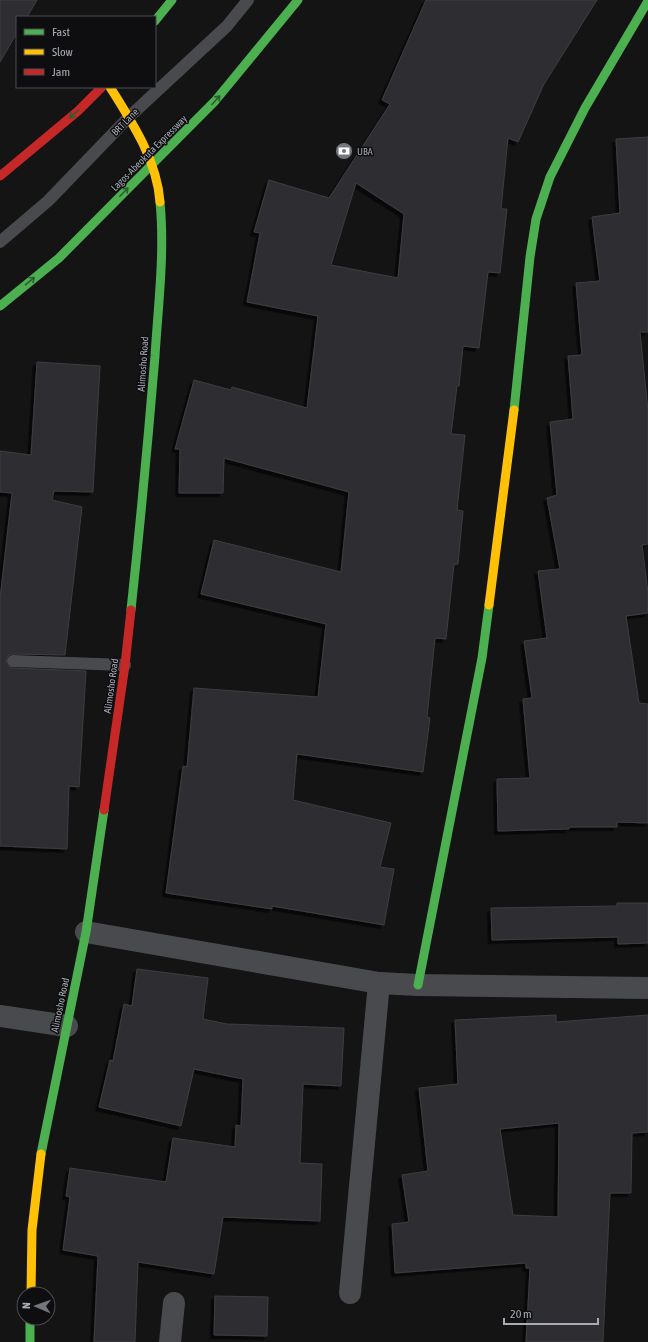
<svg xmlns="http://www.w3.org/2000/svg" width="648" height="1342" font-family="'Asap Condensed',sans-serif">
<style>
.building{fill:#2e2e30;stroke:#3d3e40;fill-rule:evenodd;filter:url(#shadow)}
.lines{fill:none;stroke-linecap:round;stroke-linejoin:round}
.lane{stroke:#484a4d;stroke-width:12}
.street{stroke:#484a4d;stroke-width:22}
.fast{stroke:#4caf50;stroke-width:9}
.slow{stroke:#ffc107;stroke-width:9}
.jam{stroke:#c62828;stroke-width:9}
.oneway{stroke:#2d5e30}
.labels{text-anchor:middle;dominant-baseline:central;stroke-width:3;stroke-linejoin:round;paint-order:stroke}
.street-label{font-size:10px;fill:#a6abb4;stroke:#0e0e10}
.poi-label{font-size:10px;fill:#a6abb4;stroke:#0e0e10;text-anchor:start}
</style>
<defs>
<filter id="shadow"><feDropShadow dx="-3.5" dy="3.5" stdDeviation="0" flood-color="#0009"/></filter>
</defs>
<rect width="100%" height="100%" fill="#141414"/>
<g class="building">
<polygon points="0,0 37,0 27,17 17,17 17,33 0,62"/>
<path d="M426 0H597L544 84 518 142 508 138 501 209H507L500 273 488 272 479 348 463 346 459 386H457L451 434 465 435 457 510 463 511 458 564H454L446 639 435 638 427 717 430 718 423 772 297 754 293 800 391 823 380 867 394 869 384 925 272 906V909L166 893 183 766 187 767 194 688 318 697 326 624 201 594 214 540 341 572 349 492 224 458 223 493H179L180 449H175L194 380 231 390 232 387 307 408 318 316 247 302 260 233 254 232 269 180 329 198 390 104 382 100ZM356 183 404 214 398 278 331 265Z"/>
<polygon points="648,137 648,332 640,332 648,411 648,544 642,545 648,593 648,613 626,616 639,703 648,704 648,823 617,822 617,827 569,827 569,829 498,831 497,779 530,778 523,699 532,698 524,641 547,638 538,571 560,569 547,498 557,495 550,422 573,419 568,356 582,355 576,283 600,281 592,217 620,213 616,139"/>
<polygon points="37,362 100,366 93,492 54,491 52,500 82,507 65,655 13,654 9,655 6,660 7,665 13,668 86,671 79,787 69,786 67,849 0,846 0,599 12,493 0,492 0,451 31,455"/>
<polygon points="617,903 648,903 648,943 618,944 618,937 492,940 491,908 617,906"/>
<polygon points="137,969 208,978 203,1019 227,1024 344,1028 341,1086 303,1084 300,1163 322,1164 320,1221 223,1217 214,1274 138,1262 135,1342 94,1342 98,1256 63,1250 70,1197 66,1196 70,1168 166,1182 173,1138 235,1147 236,1125 241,1126 243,1079 194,1069 181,1126 99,1107 110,1060 113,1061 124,1004 132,1006"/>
<path d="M556 1015V1022L648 1015V1132L632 1133 631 1193H610L603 1342H526L530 1268H526V1263L395 1273 392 1224 409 1222 402 1175 428 1171 419 1088 458 1084 455 1020ZM559 1123 558 1217 513 1215 500 1129Z"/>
<polygon points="215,1296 268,1297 267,1336 214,1335"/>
</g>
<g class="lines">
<g class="lane">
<polyline points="0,242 48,201 129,117 227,26 248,0"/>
<polyline points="13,661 125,665"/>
</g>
<g class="street">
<polyline points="86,932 379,983 418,985 648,988"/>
<polyline points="0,1016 67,1026"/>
<polyline points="350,1293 379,983"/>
<polyline points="170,1342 174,1303"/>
</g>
<g class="fast">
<polyline points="155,21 172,0"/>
<polyline points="0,306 59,258 215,101 298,0"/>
<polyline points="514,410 530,257 536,219 550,177 585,108 648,1"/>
<path d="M131 610C140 526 148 441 155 356 158 306 165 253 160 202"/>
<polyline points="418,985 482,658 489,605"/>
<polyline points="41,1154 86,932 104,810"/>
<polyline points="30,1318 30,1342"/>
</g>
<g class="slow">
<path d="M110 87C132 122 157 160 160 202"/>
<polyline points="489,605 514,410"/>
<polyline points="31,1294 32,1230 41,1154"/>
</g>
<g class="jam">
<polyline points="0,176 78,111 102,87"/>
<polyline points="104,810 125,665 131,610"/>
</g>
</g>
<defs><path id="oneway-shaft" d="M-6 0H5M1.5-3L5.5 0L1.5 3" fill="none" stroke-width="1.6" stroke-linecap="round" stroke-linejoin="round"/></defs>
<g class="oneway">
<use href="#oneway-shaft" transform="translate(216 100) rotate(-48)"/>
<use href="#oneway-shaft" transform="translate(74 114) rotate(139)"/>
<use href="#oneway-shaft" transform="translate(124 192) rotate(-45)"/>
<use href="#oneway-shaft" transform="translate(30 281) rotate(-40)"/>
</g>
<defs>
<g id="bank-disc" transform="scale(0.9)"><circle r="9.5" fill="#73767c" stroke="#0e0e10"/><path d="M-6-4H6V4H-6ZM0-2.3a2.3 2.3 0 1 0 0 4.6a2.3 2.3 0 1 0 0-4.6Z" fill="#fff"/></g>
</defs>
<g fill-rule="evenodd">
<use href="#bank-disc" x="344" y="151"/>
</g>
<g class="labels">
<g class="street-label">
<text transform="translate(125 122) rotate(-45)">BRT Lane</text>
<text transform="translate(149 153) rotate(-45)">Lagos-Abeokuta Expressway</text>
<text transform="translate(143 364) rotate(-86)">Alimosho Road</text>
<text transform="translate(111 686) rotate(-82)">Alimosho Road</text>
<text transform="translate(60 1005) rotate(-78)">Alimosho Road</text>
</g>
<g class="poi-label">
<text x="357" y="151">UBA</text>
</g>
</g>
<rect x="16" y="16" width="140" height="72" fill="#0e0e10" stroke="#4b4d52"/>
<rect x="24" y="29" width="20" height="6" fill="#4caf50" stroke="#4b4d52"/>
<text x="52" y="36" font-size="12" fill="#a6abb4">Fast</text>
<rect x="24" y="49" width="20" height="6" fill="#ffc107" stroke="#4b4d52"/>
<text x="52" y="56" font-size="12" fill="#a6abb4">Slow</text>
<rect x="24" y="69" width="20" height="6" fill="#c62828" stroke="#4b4d52"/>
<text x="52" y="76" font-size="12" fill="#a6abb4">Jam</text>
<g transform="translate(36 1306) rotate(272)"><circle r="19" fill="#0e0e10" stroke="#4b4d52"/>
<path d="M0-3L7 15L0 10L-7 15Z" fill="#73767c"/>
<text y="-6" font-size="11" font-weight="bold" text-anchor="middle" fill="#a6abb4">N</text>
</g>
<path d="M504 1318v6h94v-6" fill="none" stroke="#a6abb4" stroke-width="2"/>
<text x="510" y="1318" font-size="12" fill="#a6abb4" stroke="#0e0e10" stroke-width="3" paint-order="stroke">20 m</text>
</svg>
